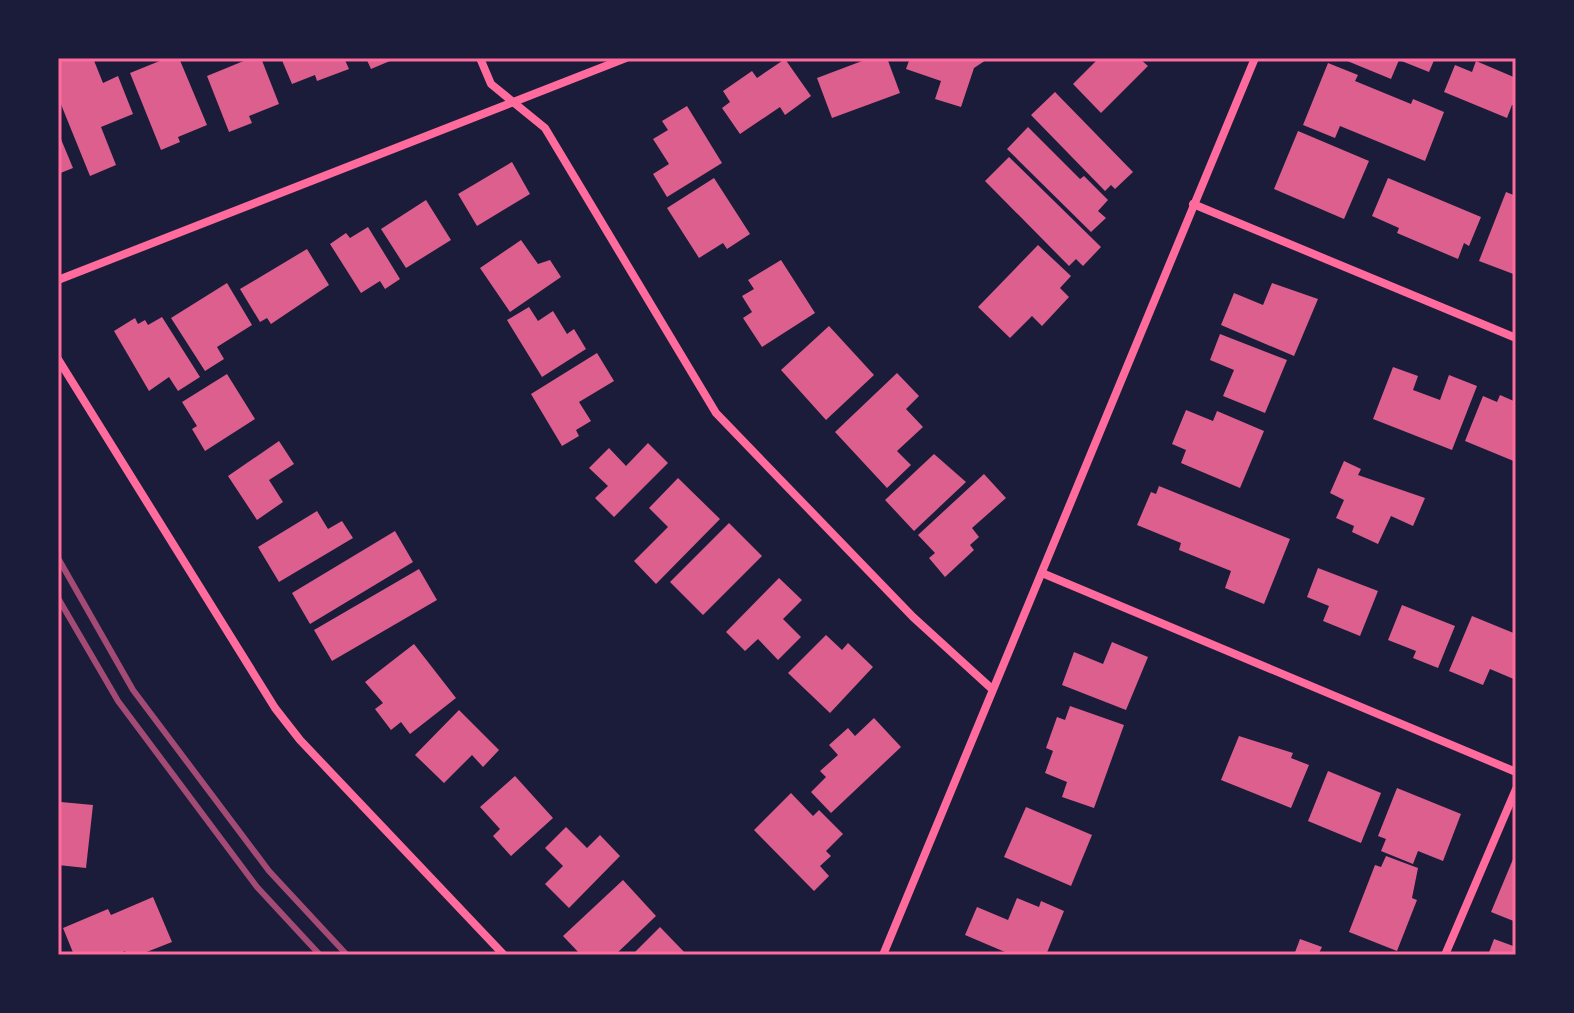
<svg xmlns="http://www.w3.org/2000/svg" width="1574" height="1013" font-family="Literata,serif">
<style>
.building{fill:#dd5f8e}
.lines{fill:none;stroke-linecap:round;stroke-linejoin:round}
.minor{stroke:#ff6b9d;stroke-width:8}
.rail{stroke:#a44b75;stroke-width:6}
.neatline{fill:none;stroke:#ff6b9d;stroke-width:3}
</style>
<rect width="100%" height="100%" fill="#1b1b3a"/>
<g class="building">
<polygon points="64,58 93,58 103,83 118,76 133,114 101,127 116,165 90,176 58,97 58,61"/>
<polygon points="167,58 179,58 207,125 178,137 180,142 161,150 130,73"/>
<polygon points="251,58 261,58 279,104 249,116 252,123 229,132 207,76"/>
<polygon points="281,58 344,58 349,69 317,81 315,75 292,84"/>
<polygon points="366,58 397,58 371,69"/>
<polygon points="870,58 887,58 900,93 832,118 817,78"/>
<polygon points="910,58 989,58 974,68 961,107 935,99 941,81 906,69"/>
<polygon points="1099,58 1139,58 1148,66 1101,113 1073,84"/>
<polygon points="1340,58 1435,58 1429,72 1399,60 1391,79"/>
<polygon points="785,59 811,96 785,115 780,107 740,134 722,108 730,102 723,91 752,71 757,78"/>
<polygon points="1476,61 1516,78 1516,106 1512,105 1507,118 1444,92 1455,65 1472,72"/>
<polygon points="1328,63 1358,75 1355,81 1411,104 1413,99 1444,112 1425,161 1340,126 1335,138 1303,125"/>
<polygon points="1055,92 1133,172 1115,189 1111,185 1105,191 1031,115"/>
<polygon points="687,106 722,163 667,197 653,174 669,164 653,139 668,130 662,121"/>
<polygon points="1028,127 1080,179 1084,176 1108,200 1098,211 1106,218 1091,232 1007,149"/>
<polygon points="1298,131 1369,161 1344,219 1274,189"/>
<polygon points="58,132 73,168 58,174"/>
<polygon points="1009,157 1101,247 1083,266 1076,259 1069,266 985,181"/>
<polygon points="512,162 530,194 477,226 458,194"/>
<polygon points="714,178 750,234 727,249 723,243 699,258 667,208"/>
<polygon points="1388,178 1481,217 1469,246 1464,243 1458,259 1397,233 1399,228 1372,216"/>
<polygon points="1506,192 1516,196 1516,275 1479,261"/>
<polygon points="426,200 451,240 406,268 381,229"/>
<polygon points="368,227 400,279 385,289 380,281 361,293 330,244 346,233 350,238"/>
<polygon points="521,240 538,264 550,260 561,277 510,312 480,268"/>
<polygon points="1038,245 1071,276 1060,288 1069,297 1042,326 1032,316 1010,338 978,307"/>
<polygon points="307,249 329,285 271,324 267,318 260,322 240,289"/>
<polygon points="781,260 815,313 762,347 743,318 752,312 742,296 754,289 748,280"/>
<polygon points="227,283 252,325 217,347 224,359 205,371 171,318"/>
<polygon points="1272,283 1318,299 1294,356 1221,325 1234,293 1263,305"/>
<polygon points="529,307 538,321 553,311 567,334 574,329 586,349 542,377 507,320"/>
<polygon points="162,317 200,377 178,391 169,377 149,391 114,331 135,318 138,324 145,320 148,325"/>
<polygon points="829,326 874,375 826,420 781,370"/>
<polygon points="1220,334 1287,360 1265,413 1223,396 1234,370 1210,360"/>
<polygon points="597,353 614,381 579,402 591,421 576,430 579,436 562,446 531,394"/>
<polygon points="1393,367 1418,376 1413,390 1440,400 1449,375 1477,386 1452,450 1373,419"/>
<polygon points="897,373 919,396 906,409 923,427 897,451 911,465 887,488 835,432"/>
<polygon points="227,374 255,419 205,451 192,429 197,426 182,402"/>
<polygon points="1500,395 1516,402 1516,462 1465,441 1483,396 1497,402"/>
<polygon points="1186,410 1213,421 1217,411 1264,431 1240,488 1181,463 1186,450 1172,444"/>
<polygon points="279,441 294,464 269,480 283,502 257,520 228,476"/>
<polygon points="648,443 668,463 614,517 595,498 608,486 589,468 609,448 626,466"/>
<polygon points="934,454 966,482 914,531 885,500"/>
<polygon points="1344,461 1361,469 1358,475 1425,498 1413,526 1391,516 1378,544 1352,532 1354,526 1336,518 1344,500 1330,493"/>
<polygon points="984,474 1006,498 972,528 979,537 970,545 974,550 945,577 929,558 935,553 918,535"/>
<polygon points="678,478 720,519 656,584 634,561 668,527 649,508"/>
<polygon points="1159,486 1290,539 1264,604 1225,588 1231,571 1179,550 1181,543 1137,525 1151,492 1156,494"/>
<polygon points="317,511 328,529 342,521 353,538 279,582 258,547"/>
<polygon points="729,523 762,556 703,615 670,582"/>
<polygon points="395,531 413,562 310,624 292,593"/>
<polygon points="1318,568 1378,591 1360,636 1323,621 1329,606 1307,597"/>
<polygon points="419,569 437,600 332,661 314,630"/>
<polygon points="779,578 802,600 783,619 801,637 778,660 758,639 745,651 726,632"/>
<polygon points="1402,605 1455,626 1438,668 1413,658 1416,651 1388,640"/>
<polygon points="1472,616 1516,634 1516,680 1490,669 1483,685 1449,671"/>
<polygon points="826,635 842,650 848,643 873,667 830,713 788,673"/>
<polygon points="1112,642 1148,657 1126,710 1062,685 1074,652 1103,664"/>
<polygon points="414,644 456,698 410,734 401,722 391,730 375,709 383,703 365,682"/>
<polygon points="1070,706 1124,725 1094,808 1062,797 1067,782 1045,773 1053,751 1046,748 1057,717 1065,720"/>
<polygon points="459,710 499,750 483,767 472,755 444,783 415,755"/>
<polygon points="874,718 901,747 831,813 811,792 826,777 820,771 838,755 829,745 848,728 855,736"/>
<polygon points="1239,736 1293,753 1291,758 1309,765 1291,808 1221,780"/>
<polygon points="1328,771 1381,793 1361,843 1308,821"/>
<polygon points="515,776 553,818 511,856 493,836 500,829 480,807"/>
<polygon points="1397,788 1461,814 1443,861 1418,851 1413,864 1381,851 1386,839 1378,836"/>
<polygon points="791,793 813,816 819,810 843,834 826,851 831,856 820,866 829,876 814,891 754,830"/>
<polygon points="61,802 93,805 86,868 58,865"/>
<polygon points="1026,807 1092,835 1071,886 1004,857"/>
<polygon points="566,827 587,848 600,835 620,856 569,908 545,884 563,866 545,848"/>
<polygon points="1516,852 1516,922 1491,912"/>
<polygon points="1386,856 1418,868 1412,898 1417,900 1397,951 1349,932 1375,865 1381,867"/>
<polygon points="623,880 656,916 615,955 581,955 563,936"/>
<polygon points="153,897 172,942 139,955 127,955 125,951 115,955 74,955 63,928 108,909 111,915"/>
<polygon points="1017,898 1039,907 1041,901 1064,911 1046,955 1012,955 965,935 977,907 1008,920"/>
<polygon points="660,927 687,955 632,955"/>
<polygon points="1300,939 1322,947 1318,955 1294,955"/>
<polygon points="1494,939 1516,947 1516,955 1488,955"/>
</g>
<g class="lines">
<g class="minor">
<polyline points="480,58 491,84 545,128 716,413 913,617 992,689"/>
<polyline points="1193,204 1516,338"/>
<polyline points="58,280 626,58"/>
<polyline points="58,359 275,708 300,740 504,955"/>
<polyline points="1042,573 1516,772"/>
<polyline points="883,955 1255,58"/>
<polyline points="1445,955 1516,789"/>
</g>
<g class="rail">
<polyline points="58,558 133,690 269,871 347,955"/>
<polyline points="58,598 118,701 257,887 320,955"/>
</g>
</g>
<rect width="1574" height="1013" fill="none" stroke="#1b1b3a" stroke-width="120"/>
<rect x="60" y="60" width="1454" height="893" class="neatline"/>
</svg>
